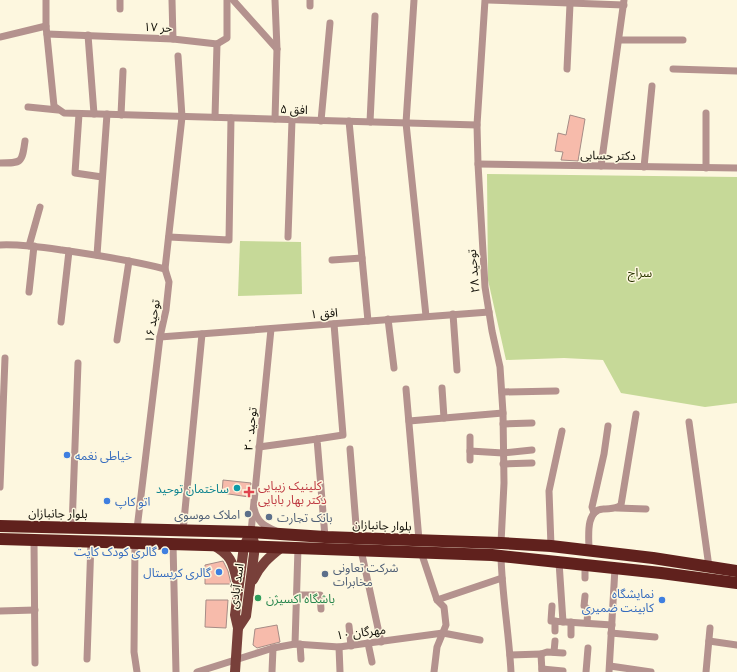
<svg xmlns="http://www.w3.org/2000/svg" width="737" height="672" font-family="'IBM Plex Sans','Noto Sans Arabic',sans-serif">
<style>
.green{fill:#c6d998}
.building{fill:#f7bbab;stroke:#a68c86}
.lines{fill:none;stroke-linecap:round;stroke-linejoin:round}
.street{stroke:#b4928e;stroke-width:7}
.primary{stroke:#78403a;stroke-width:10}
.highway{stroke:#60211d;stroke-width:12}
.shop-dot{fill:#3f7fe0;stroke:#fdf7df;stroke-width:1.5}
.culture-dot{fill:#0f9aa8;stroke:#fdf7df;stroke-width:1.5}
.health-dot{fill:#e0444e;stroke:#fdf7df;stroke-width:1.5}
.service-dot{fill:#5c6f8a;stroke:#fdf7df;stroke-width:1.5}
.leisure-dot{fill:#2e9e5b;stroke:#fdf7df;stroke-width:1.5}
.labels{text-anchor:middle;dominant-baseline:central;stroke-width:3;stroke-linejoin:round;paint-order:stroke}
.street-label{font-size:12px;fill:#110f07;stroke:#fdf7df}
.park-label{font-size:12px;fill:#2c3602;stroke:#fdf7df}
.shop-label{font-size:12px;fill:#366cbe;stroke:#fdf7df;text-anchor:end}
.health-label{font-size:12px;fill:#be3a42;stroke:#fdf7df;text-anchor:start}
.culture-label{font-size:12px;fill:#0d838f;stroke:#fdf7df;text-anchor:end}
.service-label{font-size:12px;fill:#4e5e75;stroke:#fdf7df;text-anchor:start}
.leisure-label{font-size:12px;fill:#27864d;stroke:#fdf7df;text-anchor:start}
</style>
<rect width="100%" height="100%" fill="#fdf7df"/>
<g class="green">
<polygon points="487,174 737,177 737,403 705,407 621,393 603,360 564,358 506,360 488,280"/>
<polygon points="240,241 301,242 302,294 238,296"/>
</g>
<g class="building">
<polygon points="570,115 585,119 578,161 561,160 563,152 555,151 558,133 566,135"/>
<polygon points="223,480 251,483 249,497 222,493"/>
<polygon points="223,561 228,571 231,584 205,584 205,565"/>
<polygon points="206,600 228,600 226,628 205,627"/>
<polygon points="277,625 280,642 257,648 253,645 255,629"/>
</g>
<g class="lines">
<g class="street">
<polyline points="46,0 46,26 54,106 64,113 477,125"/>
<polyline points="172,0 173,39"/>
<polyline points="233,0 277,49"/>
<polyline points="414,0 406,123 426,316"/>
<polyline points="485,0 477,125 478,164 485,287 492,331 500,367 503,413 504,483 501,543"/>
<polyline points="488,0 624,5"/>
<polyline points="310,6 310,0"/>
<polyline points="120,9 120,0"/>
<polyline points="47,34 173,39 217,44 227,38 227,0"/>
<polyline points="88,35 94,114"/>
<polyline points="0,37 46,26"/>
<polyline points="619,40 683,40"/>
<polyline points="567,69 570,4"/>
<polyline points="673,69 737,71"/>
<polyline points="28,107 58,110"/>
<polyline points="706,113 706,168"/>
<polyline points="79,114 75,173 102,177"/>
<polyline points="121,115 123,71"/>
<polyline points="215,117 217,44"/>
<polyline points="275,119 277,49 275,0"/>
<polyline points="321,121 330,23"/>
<polyline points="349,121 368,321"/>
<polyline points="370,122 375,16"/>
<path d="M0 163C22 163 22 163 25 141"/>
<polyline points="478,164 737,168"/>
<polyline points="601,166 624,0"/>
<polyline points="644,167 652,86"/>
<polyline points="169,237 229,240 231,118"/>
<polyline points="288,237 292,120"/>
<path d="M0 245C21 244 41 247 62 250 96 255 131 260 165 269"/>
<polyline points="29,246 40,207"/>
<polyline points="97,255 107,114"/>
<polyline points="332,260 362,258"/>
<polyline points="29,292 34,246"/>
<polyline points="453,314 457,370"/>
<polyline points="388,319 394,368"/>
<polyline points="61,322 69,251"/>
<polyline points="160,337 489,312"/>
<polyline points="117,340 129,261"/>
<polyline points="442,388 444,418"/>
<polyline points="406,389 419,540"/>
<polyline points="502,392 556,391"/>
<polyline points="409,421 503,413"/>
<polyline points="689,422 709,567"/>
<polyline points="503,424 532,423"/>
<polyline points="470,437 470,460"/>
<polyline points="259,447 317,439"/>
<polyline points="350,449 357,538"/>
<polyline points="470,451 503,453 532,450"/>
<polyline points="503,464 532,463"/>
<polyline points="0,487 5,358"/>
<path d="M254 508C257 522 264 526 276 531"/>
<polyline points="617,508 646,509"/>
<polyline points="594,513 592,507 604,454 608,426"/>
<polyline points="72,528 78,363"/>
<polyline points="137,529 160,337 166,310 169,282 165,269 182,117 178,56"/>
<polyline points="183,531 202,334"/>
<polyline points="251,532 271,329"/>
<polyline points="325,537 317,439 343,435 334,324"/>
<polyline points="34,540 35,663"/>
<polyline points="135,543 134,652 137,672"/>
<polyline points="173,544 176,672"/>
<polyline points="551,546 549,491 562,431"/>
<polyline points="361,550 381,642"/>
<path d="M589 550C589 538 585 510 603 509 610 508 615 510 621 505L636 414"/>
<polyline points="421,552 437,600 444,607 446,625 437,647 434,672"/>
<path d="M501 556C502 595 509 633 511 672"/>
<polyline points="559,562 563,622"/>
<polyline points="585,578 585,565"/>
<polyline points="297,595 320,595 321,609"/>
<polyline points="585,596 584,606 588,609 587,623"/>
<polyline points="437,600 502,578"/>
<polyline points="552,606 551,621 612,625"/>
<polyline points="0,611 35,610"/>
<polyline points="349,626 351,646"/>
<polyline points="555,631 555,621"/>
<polyline points="611,633 655,637"/>
<polyline points="571,635 571,622"/>
<polyline points="709,641 737,645"/>
<polyline points="368,643 372,662"/>
<polyline points="295,644 298,548"/>
<polyline points="300,644 301,659"/>
<polyline points="339,647 340,672"/>
<polyline points="554,652 555,641"/>
<polyline points="541,654 547,652 563,653"/>
<polyline points="510,655 541,654 542,672"/>
<polyline points="87,659 91,541"/>
<polyline points="610,666 651,672"/>
<polyline points="542,669 563,671"/>
<polyline points="197,672 273,648 295,644 339,647 443,633 480,640"/>
<polyline points="272,672 273,648"/>
<polyline points="586,672 588,648"/>
<polyline points="609,672 615,568"/>
<polyline points="706,672 710,628"/>
</g>
<g class="primary">
<path d="M213 545C230 554 233 562 237 581"/>
<path d="M253 580C260 565 269 557 282 547"/>
<polyline points="238,628 246,616 255,546 253,539"/>
<polyline points="235,672 238,628 235,615 244,546 251,532"/>
</g>
<g class="highway">
<polyline points="0,526 251,532 325,537 501,543 551,546 653,558 737,571"/>
<polyline points="0,539 239,546 492,555 661,573 737,583"/>
</g>
</g>
<g class="shop-dot">
<circle cx="67" cy="455" r="4"/>
<circle cx="107" cy="501" r="4"/>
<circle cx="165" cy="551" r="4"/>
<circle cx="219" cy="572" r="4"/>
<circle cx="662" cy="600" r="4"/>
</g>
<circle class="culture-dot" cx="237" cy="488" r="4"/>
<path class="health-dot" d="M247 486h4v4h4v4h-4v4h-4v-4h-4v-4h4z"/>
<g class="service-dot">
<circle cx="248" cy="514" r="4"/>
<circle cx="269" cy="517" r="4"/>
<circle cx="325" cy="574" r="4"/>
</g>
<circle class="leisure-dot" cx="258" cy="598" r="4"/>
<g class="labels">
<g class="street-label">
<text transform="translate(158 27) rotate(3)">حر ۱۷</text>
<text transform="translate(294 109) rotate(2)">افق ۵</text>
<text transform="translate(608 155) rotate(1)">دکتر حسابی</text>
<text transform="translate(473 271) rotate(-95)">توحید ۲۸</text>
<text transform="translate(324 313) rotate(-4)">افق ۱</text>
<text transform="translate(152 321) rotate(-81)">توحید ۱۶</text>
<text transform="translate(250 429) rotate(-84)">توحید ۲۰</text>
<text transform="translate(58 513) rotate(1)">بلوار جانبازان</text>
<text transform="translate(382 525) rotate(2)">بلوار جانبازان</text>
<text transform="translate(236 586) rotate(-82)">اسد آبادی</text>
<text transform="translate(361 632) rotate(-7)">مهرگان ۱۰</text>
</g>
<g class="park-label">
<text x="640" y="272">سراج</text>
</g>
<g class="shop-label">
<text x="75" y="455" text-anchor="start">خیاطی نغمه</text>
<text x="115" y="501" text-anchor="start">اتو کاپ</text>
<text x="157" y="551">گالری کودک کایت</text>
<text x="211" y="572">گالری کریستال</text>
<text x="654" y="593">نمایشگاه<tspan x="654" dy="14">کابینت ضمیری</tspan></text>
</g>
<g class="health-label">
<text x="258" y="485">کلینیک زیبایی<tspan x="258" dy="14">دکتر بهار بابایی</tspan></text>
</g>
<g class="culture-label">
<text x="229" y="488">ساختمان توحید</text>
</g>
<g class="service-label">
<text x="240" y="514" text-anchor="end">املاک موسوی</text>
<text x="277" y="517">بانک تجارت</text>
<text x="333" y="567">شرکت تعاونی<tspan x="333" dy="14">مخابرات</tspan></text>
</g>
<g class="leisure-label">
<text x="266" y="598">باشگاه اکسیژن</text>
</g>
</g>
</svg>
